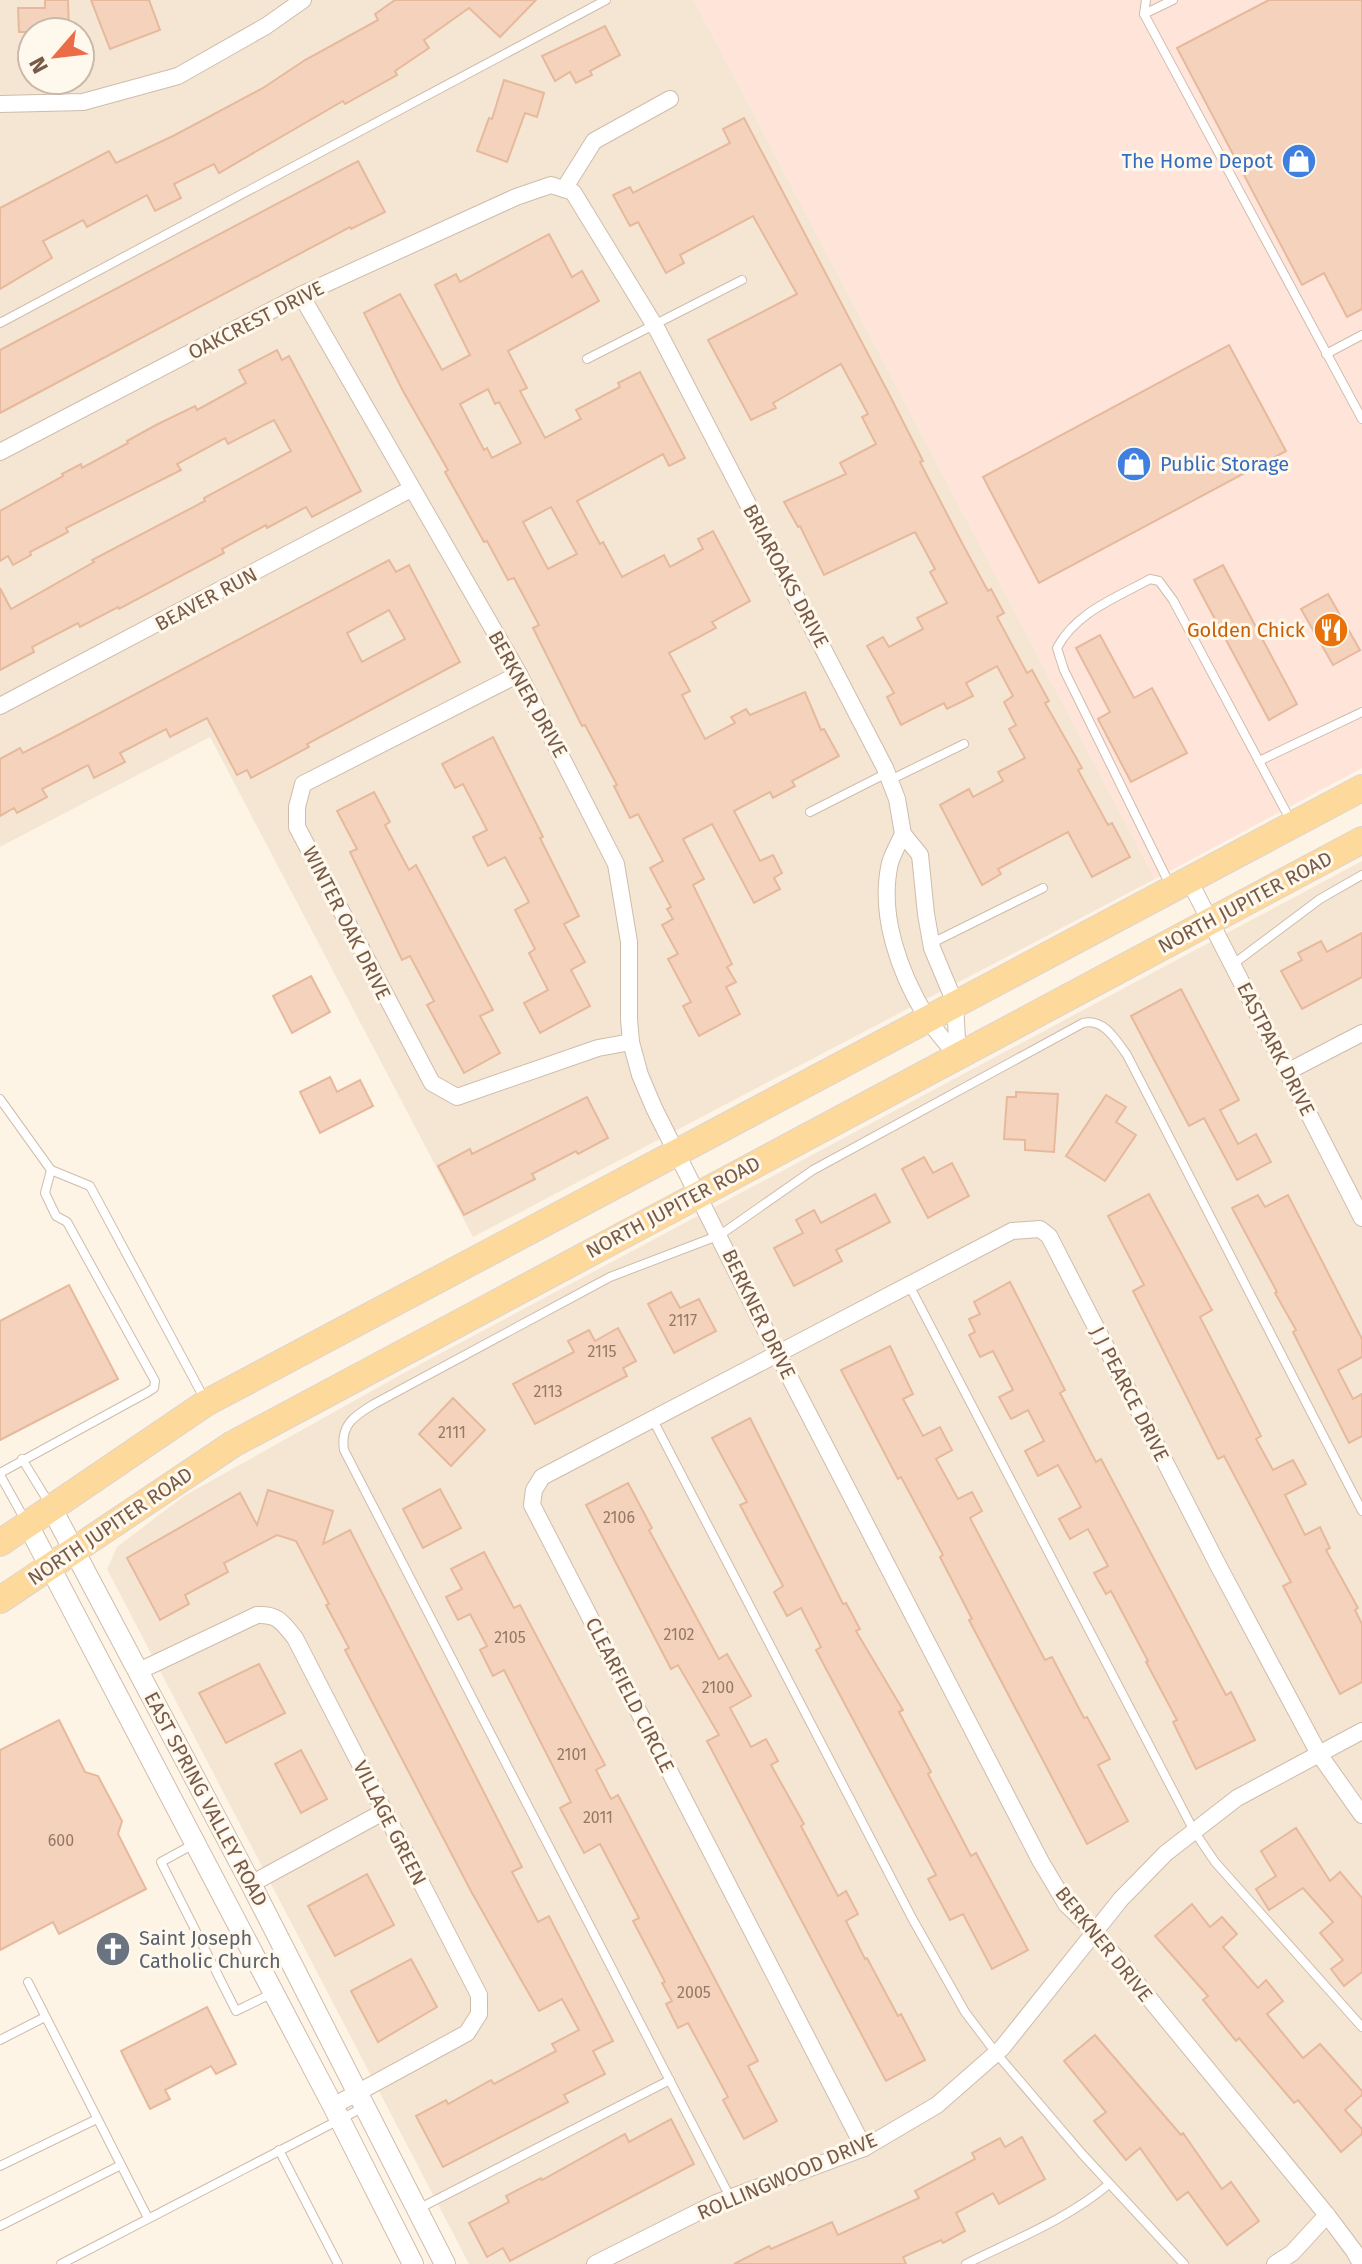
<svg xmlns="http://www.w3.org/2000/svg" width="1362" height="2264" font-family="'Fira Sans',sans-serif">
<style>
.residential{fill:#f5e6d4;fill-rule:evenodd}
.commercial{fill:#fee4d9}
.building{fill:#f4d2bc;stroke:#e7b99c;stroke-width:2;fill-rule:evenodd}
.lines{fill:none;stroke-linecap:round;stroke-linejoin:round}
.service-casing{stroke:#cfbcab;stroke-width:10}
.minor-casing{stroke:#cfbcab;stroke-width:18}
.tertiary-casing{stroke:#cfbcab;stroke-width:22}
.primary-casing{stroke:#dcd4d0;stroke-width:28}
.service{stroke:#fff;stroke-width:8}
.minor{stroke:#fff;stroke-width:16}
.tertiary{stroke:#fff;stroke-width:20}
.primary{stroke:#fed99c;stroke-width:26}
.labels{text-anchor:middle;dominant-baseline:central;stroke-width:6;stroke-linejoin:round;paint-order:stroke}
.number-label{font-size:16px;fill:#977866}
.shop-label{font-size:20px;fill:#366cbe;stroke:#fff8ed;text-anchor:end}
.street-label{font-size:20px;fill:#785a49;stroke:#fff8ed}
.food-label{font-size:20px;fill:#c56008;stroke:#fff8ed;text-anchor:end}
.worship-label{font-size:20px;fill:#5b616d;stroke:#fff8ed;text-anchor:start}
</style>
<rect width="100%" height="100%" fill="#fdf4e6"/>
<g class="residential">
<path d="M0 0H694L1155 879 473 1237 210 737 0 847ZM32 32H80V80H32Z"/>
<polygon points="1362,861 1362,2264 469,2264 107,1569 117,1547 184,1496 402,1374"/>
</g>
<polygon class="commercial" points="694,0 1362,0 1362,768 1155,879"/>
<g class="building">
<polygon points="45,0 68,0 69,32 19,32 18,8 45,8"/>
<polygon points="91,0 149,0 160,30 110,49"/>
<polygon points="395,0 536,0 500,37 469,8 424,40 429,48 395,71 397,75 345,104 343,101 219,173 214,164 174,184 181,198 155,211 147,195 87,227 83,220 43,241 52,258 0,289 0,208 109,151 116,163 175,135 263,88 305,60 378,20 375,14"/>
<polygon points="1269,0 1362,0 1362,309 1347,317 1324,273 1302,285 1177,48"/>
<polygon points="605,26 620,55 590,71 592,75 576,83 570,72 555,81 542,56"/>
<polygon points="504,80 544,93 537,117 525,113 507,162 477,151 489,118 492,119"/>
<polygon points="744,118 889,394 923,461 920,462 962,543 988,591 991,589 1004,613 997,617 1027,673 1032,670 1049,701 1045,703 1082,768 1078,770 1108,825 1112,823 1130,857 1092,877 1068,832 998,869 1001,874 982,885 940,805 969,789 973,797 1003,781 998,772 1025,758 1009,729 1016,725 1004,702 1013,696 997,666 966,683 973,696 947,709 944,703 901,725 887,697 894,693 867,646 883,637 889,647 923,629 917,618 947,603 930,572 935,569 915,532 824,575 800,526 798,527 784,502 846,474 840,463 876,444 862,417 868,414 841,364 773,403 776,408 751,420 708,340 797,294 753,216 680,255 684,263 666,273 638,222 630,226 613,195 630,187 633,193 730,143 723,129"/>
<polygon points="358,161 385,212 351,229 350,227 0,413 0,350"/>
<path d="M549 234 572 277 582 271 599 301 508 351 527 388 520 391 545 438 581 419 576 410 620 387 618 383 640 372 685 458 669 466 663 454 577 501 600 544 603 542 622 577 664 555 670 567 703 549 698 539 713 531 750 601 712 622 716 628 669 653 690 691 682 695 705 739 735 723 731 717 746 709 750 715 805 692 821 730 824 729 839 756 792 781 795 786 773 798 770 792 734 811 760 861 773 855 782 873 774 878 780 889 754 903 712 824 683 839 704 879 693 885 732 964 727 967 736 982 726 987 740 1014 699 1036 683 1006 691 1002 668 959 678 954 662 925 673 919 667 909 671 907 650 868 663 861 638 814 630 818 614 786 617 785 585 725 582 726 533 628 539 625 514 578 508 580 487 541 484 542 445 472 448 470 403 391 364 313 400 294 442 370 470 355 435 285 456 274 460 282ZM488 389 495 404 499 402 521 443 492 458 487 448 484 450 460 404ZM551 507 577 554 548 569 523 522Z"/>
<polygon points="1229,345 1286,451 1039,583 983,477"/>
<polygon points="277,350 282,360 289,356 361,491 312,517 306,507 267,528 266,525 222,549 224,553 119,609 118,607 80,627 78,623 32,647 34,652 0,670 0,588 11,609 94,562 92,560 205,501 204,498 291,451 274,420 228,444 225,438 177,464 181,470 66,528 68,532 30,552 31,555 13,565 8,556 0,561 0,511 63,476 62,474 81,464 82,468 128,443 127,441 156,425 195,406 197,410 246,383 239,370"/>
<path d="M389 560 396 572 409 565 460 662 307 744 309 747 251 778 247 770 237 775 207 718 170 737 166 729 120 753 125 762 94 778 88 765 42 789 47 797 17 813 14 808 0 816V759L20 748 23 753 62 733ZM389 610 405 639 362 662 347 633Z"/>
<polygon points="1223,565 1297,704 1269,720 1194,580"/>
<polygon points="1328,594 1360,650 1333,665 1301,609"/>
<polygon points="1100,635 1134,698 1152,688 1187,753 1131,782 1098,719 1110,712 1076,648"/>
<polygon points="493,737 543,837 540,838 579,916 564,924 585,962 571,970 590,1006 540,1033 524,1003 548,990 529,953 535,949 515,910 529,902 505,857 488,866 473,837 487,830 463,784 455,788 442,764"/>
<polygon points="374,792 390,822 385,825 409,870 416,865 493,1010 480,1016 500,1053 464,1073 427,1005 434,1001 410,956 402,960 350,852 357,849 337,811"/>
<polygon points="1362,933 1362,977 1302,1009 1281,971 1302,960 1298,953 1321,941 1327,952"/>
<polygon points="311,976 330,1012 292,1033 273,996"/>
<polygon points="1181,989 1239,1100 1220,1110 1238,1144 1256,1134 1271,1162 1237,1180 1204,1118 1189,1126 1131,1016"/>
<polygon points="330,1077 337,1092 360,1080 373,1106 320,1133 300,1092"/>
<polygon points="1016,1092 1058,1094 1054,1152 1025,1150 1025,1140 1004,1139 1007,1097 1016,1097"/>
<polygon points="1106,1095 1126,1107 1116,1122 1136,1135 1105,1181 1066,1156"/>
<polygon points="587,1097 608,1138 578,1154 576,1151 532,1174 535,1179 464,1215 438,1166 470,1149 472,1154"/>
<polygon points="924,1157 933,1173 952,1163 969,1196 928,1218 902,1169"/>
<polygon points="875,1194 890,1222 836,1250 842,1261 794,1286 774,1248 803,1233 796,1220 814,1210 821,1223"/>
<polygon points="1149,1194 1212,1310 1200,1317 1261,1436 1256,1439 1273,1470 1293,1460 1306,1484 1285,1495 1305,1535 1320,1527 1330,1548 1326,1550 1358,1608 1355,1610 1362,1624 1362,1682 1340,1694 1283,1586 1291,1582 1224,1456 1218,1459 1133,1291 1144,1285 1108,1216"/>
<polygon points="1258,1195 1265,1207 1288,1195 1362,1339 1362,1357 1338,1370 1353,1399 1362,1394 1362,1436 1349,1443 1293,1332 1296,1330 1275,1293 1277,1292 1232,1208"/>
<polygon points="1010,1282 1065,1390 1060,1393 1096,1462 1101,1459 1226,1695 1231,1692 1255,1740 1196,1769 1173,1722 1177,1720 1146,1662 1148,1661 1111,1591 1106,1594 1094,1573 1108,1566 1088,1529 1070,1539 1059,1519 1081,1507 1058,1465 1038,1476 1025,1451 1044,1441 1028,1410 1011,1419 999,1397 1013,1390 993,1351 980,1357 969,1335 975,1332 969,1319 980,1314 974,1302"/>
<polygon points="69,1285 118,1379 0,1440 0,1321"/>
<polygon points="671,1292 680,1308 699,1299 716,1331 674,1353 648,1304"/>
<polygon points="618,1328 636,1361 623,1368 627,1376 535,1424 513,1384 574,1352 568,1341 589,1330 595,1341"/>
<polygon points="890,1346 913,1394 903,1399 923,1436 940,1427 952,1450 936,1459 958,1499 972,1492 982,1511 970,1518 1045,1660 1052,1657 1084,1718 1087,1717 1110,1759 1098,1765 1128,1821 1087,1844 969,1620 972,1619 940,1557 943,1555 901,1477 898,1479 841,1370"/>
<polygon points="453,1398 485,1430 451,1466 419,1434"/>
<polygon points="750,1418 843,1604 846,1603 860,1629 856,1631 903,1710 899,1712 931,1772 928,1774 971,1856 976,1853 1028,1950 992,1969 963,1914 950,1920 928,1879 936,1875 816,1650 821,1647 801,1608 787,1616 774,1592 783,1586 740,1505 747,1502 712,1438"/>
<polygon points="628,1483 652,1528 649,1530 719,1659 727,1654 751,1696 730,1708 751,1747 766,1739 778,1761 771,1765 804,1824 801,1826 838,1896 846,1891 858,1914 846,1921 865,1959 867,1958 898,2016 901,2014 925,2060 886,2081 707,1741 719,1735 678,1665 671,1669 586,1505"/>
<polygon points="440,1489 461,1528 423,1548 403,1509"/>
<polygon points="268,1490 333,1511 323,1544 350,1530 522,1867 512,1872 538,1922 549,1916 613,2041 593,2051 605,2074 564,2095 568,2102 443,2167 416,2116 446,2100 448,2104 491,2080 494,2084 556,2051 552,2044 579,2030 562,1999 539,2011 520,1978 472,1893 345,1650 349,1648 326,1605 329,1604 296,1541 277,1535 224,1563 228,1572 185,1595 189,1604 160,1620 127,1558 240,1493 257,1525"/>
<polygon points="484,1552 514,1608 520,1605 605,1765 596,1770 611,1799 618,1795 758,2061 748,2066 777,2121 744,2139 723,2100 728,2097 688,2023 678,2028 666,2004 672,2001 662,1983 665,1982 633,1921 639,1918 600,1844 584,1853 560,1808 571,1802 504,1670 493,1676 480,1650 487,1646 470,1614 458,1620 446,1597 462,1589 451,1569"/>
<polygon points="259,1664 285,1713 226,1743 199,1693"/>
<polygon points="59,1720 85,1772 98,1776 122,1821 118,1834 146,1889 59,1934 53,1922 0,1950 0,1750"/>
<polygon points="301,1750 327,1799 301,1813 275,1764"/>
<polygon points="1296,1828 1330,1881 1340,1872 1362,1898 1362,1972 1344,1986 1331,1969 1343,1960 1320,1933 1333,1922 1303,1888 1269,1910 1256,1889 1276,1876 1261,1851"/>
<polygon points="367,1874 394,1925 335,1956 308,1906"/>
<polygon points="1192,1904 1210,1927 1222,1917 1237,1934 1223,1947 1258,1988 1266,1980 1283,2001 1267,2014 1303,2058 1320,2044 1362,2091 1362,2095 1345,2110 1362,2129 1362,2134 1341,2152 1298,2100 1294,2103 1239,2038 1236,2041 1203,2000 1208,1996 1155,1936"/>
<polygon points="411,1959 437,2007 378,2042 351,1991"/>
<polygon points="207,2007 236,2064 216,2074 211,2066 165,2090 170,2099 150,2109 121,2051"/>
<polygon points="1095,2035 1181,2135 1183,2133 1222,2189 1231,2182 1259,2221 1227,2245 1188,2192 1177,2200 1140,2148 1126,2160 1094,2121 1106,2112 1064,2061"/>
<polygon points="671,2119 694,2164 510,2261 503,2248 487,2257 469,2223 509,2202 506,2196 541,2178 542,2180 625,2134 629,2142"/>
<polygon points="1022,2137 1045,2179 999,2204 993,2193 956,2213 965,2231 943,2243 941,2240 903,2257 906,2264 734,2264 769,2246 771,2249 832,2222 838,2235 919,2198 915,2191 975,2159 972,2153 1000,2138 1005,2147"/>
</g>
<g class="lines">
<g class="service-casing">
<g id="service">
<polyline points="1146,0 1144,14 1362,419"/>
<polyline points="1144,14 1173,0"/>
<polyline points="0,323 606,0"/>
<polyline points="1326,354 1362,335"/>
<polyline points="587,359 742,280"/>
<polyline points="1259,761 1362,712"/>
<polyline points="890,780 964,744"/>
<polyline points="810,812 887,773"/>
<path d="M1170 885 1064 670 1057 648C1076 612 1116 598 1150 579L1159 581 1173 600 1292 823"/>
<polyline points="932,943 1043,888"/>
<polyline points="1232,965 1320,899 1362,875"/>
<polyline points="0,1099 51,1170 45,1193 56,1216 67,1222 155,1381 154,1388 148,1392 0,1473"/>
<polyline points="51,1170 90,1186 204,1398"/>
<polyline points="909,1285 1194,1831 1215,1862 1362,2027"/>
<polyline points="653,1420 912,1918 965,2012 996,2053 1083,2155 1184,2264"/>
<polyline points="22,1459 49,1503"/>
<polyline points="0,1475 25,1520"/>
<polyline points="194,1844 161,1862 236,2011 273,1993"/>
<polyline points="28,1982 148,2218"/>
<polyline points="0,2040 45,2017"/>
<polyline points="279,2150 338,2264"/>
<polyline points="0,2166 97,2119"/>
<path d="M730 2197 344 1450C340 1425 354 1416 374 1404L610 1277 720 1235 813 1170 1083 1023C1104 1018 1116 1040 1127 1055L1362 1511"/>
<polyline points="418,2209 670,2080"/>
<polyline points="0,2226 121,2165"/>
<polyline points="61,2264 364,2107"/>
<path d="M966 2264C1014 2240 1068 2219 1109 2184"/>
</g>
</g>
<g class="minor-casing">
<g id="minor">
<polyline points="0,104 83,102 178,76 266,26 303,0"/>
<polyline points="564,189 594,141 670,99"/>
<polyline points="301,295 519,674 616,864 629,942 629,1019 631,1042 640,1075 654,1108 777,1353 1041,1862 1066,1904 1094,1931 1327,2215 1354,2251 1361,2264"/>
<polyline points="0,452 301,295 516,197 551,185 573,192 658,331 885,768 897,799 903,834 920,855 926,914 932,948 955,1003 958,1057"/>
<polyline points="519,674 303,784 297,807 297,827 432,1083 457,1097 598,1048 631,1042"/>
<polyline points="0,706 411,489"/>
<path d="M903 834C899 843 893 853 890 863 878 915 900 974 927 1018 936 1032 948 1044 958 1057"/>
<polyline points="1189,880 1362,1218"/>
<polyline points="1287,1072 1362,1033"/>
<path d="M139 1671 257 1615C278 1614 282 1622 295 1638L479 1995V2014L467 2033 333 2106"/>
<polyline points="251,1884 385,1811"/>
<polyline points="864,2148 532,1505 534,1490 542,1477 1012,1231 1040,1229 1049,1236 1219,1567 1319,1754 1362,1815"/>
<polyline points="595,2264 716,2203 864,2148 937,2105 1002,2048 1121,1899 1166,1853 1237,1798 1362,1731"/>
<polyline points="1275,2264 1292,2253 1327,2215"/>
</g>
</g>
<g class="tertiary-casing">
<g id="tertiary">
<polyline points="51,1507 251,1884 445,2264"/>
<polyline points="28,1525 333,2106 413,2264"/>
</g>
</g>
<g class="primary-casing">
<g id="primary">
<polyline points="0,1543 206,1403 1362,788"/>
<polyline points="0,1600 233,1444 1362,840"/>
</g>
</g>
<use href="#service" class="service"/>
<use href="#minor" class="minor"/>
<use href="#tertiary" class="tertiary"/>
<use href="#primary" class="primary"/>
</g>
<defs>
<g id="shop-disc" transform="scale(1.8)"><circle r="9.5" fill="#3f7fe0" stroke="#fff8ed"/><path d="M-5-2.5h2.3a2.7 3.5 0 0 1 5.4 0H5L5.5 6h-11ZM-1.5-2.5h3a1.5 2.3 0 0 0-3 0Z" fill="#fff"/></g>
<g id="restaurant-disc" transform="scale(1.8)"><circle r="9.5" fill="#e8710a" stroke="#fff8ed"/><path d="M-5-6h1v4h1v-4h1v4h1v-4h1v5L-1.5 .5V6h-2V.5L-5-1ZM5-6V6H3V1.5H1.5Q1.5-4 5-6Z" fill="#fff"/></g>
<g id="church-disc" transform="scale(1.8)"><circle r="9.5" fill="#6b7280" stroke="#fff8ed"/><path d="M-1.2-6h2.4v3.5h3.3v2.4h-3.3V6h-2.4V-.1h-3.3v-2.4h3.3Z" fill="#fff"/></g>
</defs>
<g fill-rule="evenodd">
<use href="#shop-disc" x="1299" y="161"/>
<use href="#shop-disc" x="1134" y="464"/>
<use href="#restaurant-disc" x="1331" y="630"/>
<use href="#church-disc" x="113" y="1949"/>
</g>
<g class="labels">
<g class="number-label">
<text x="683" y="1320">2117</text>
<text x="602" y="1351">2115</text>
<text x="548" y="1391">2113</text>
<text x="452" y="1432">2111</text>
<text x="619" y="1517">2106</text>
<text x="679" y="1634">2102</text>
<text x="510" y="1637">2105</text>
<text x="718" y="1687">2100</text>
<text x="572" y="1754">2101</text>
<text x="598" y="1817">2011</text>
<text x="61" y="1840">600</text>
<text x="694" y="1992">2005</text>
</g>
<g class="shop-label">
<text x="1273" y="161">The Home Depot</text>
<text x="1160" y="464" text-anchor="start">Public Storage</text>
</g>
<g class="street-label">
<text transform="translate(256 320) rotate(-27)">OAKCREST DRIVE</text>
<text transform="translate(786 576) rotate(62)">BRIAROAKS DRIVE</text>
<text transform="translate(206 599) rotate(-28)">BEAVER RUN</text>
<text transform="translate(528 694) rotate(61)">BERKNER DRIVE</text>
<text transform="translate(1245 902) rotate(-28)">NORTH JUPITER ROAD</text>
<text transform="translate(347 923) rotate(63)">WINTER OAK DRIVE</text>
<text transform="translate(1276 1049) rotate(63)">EASTPARK DRIVE</text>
<text transform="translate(673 1207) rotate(-28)">NORTH JUPITER ROAD</text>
<text transform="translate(759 1314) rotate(64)">BERKNER DRIVE</text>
<text transform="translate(1130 1394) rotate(63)">J J PEARCE DRIVE</text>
<text transform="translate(110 1526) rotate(-34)">NORTH JUPITER ROAD</text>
<text transform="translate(630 1695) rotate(63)">CLEARFIELD CIRCLE</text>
<text transform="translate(206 1799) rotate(62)">EAST SPRING VALLEY ROAD</text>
<text transform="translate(390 1823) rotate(63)">VILLAGE GREEN</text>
<text transform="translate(1104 1944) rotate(51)">BERKNER DRIVE</text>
<text transform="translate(787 2176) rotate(-23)">ROLLINGWOOD DRIVE</text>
</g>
<g class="food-label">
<text x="1305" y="630">Golden Chick</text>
</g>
<g class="worship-label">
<text x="139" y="1938">Saint Joseph<tspan x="139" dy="23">Catholic Church</tspan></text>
</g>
</g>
<g transform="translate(56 56) rotate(242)"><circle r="38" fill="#fff8ed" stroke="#c9b9ab" stroke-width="2"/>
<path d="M0-6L14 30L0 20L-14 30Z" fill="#eb6c47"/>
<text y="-12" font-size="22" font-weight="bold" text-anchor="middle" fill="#785a49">N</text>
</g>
</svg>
